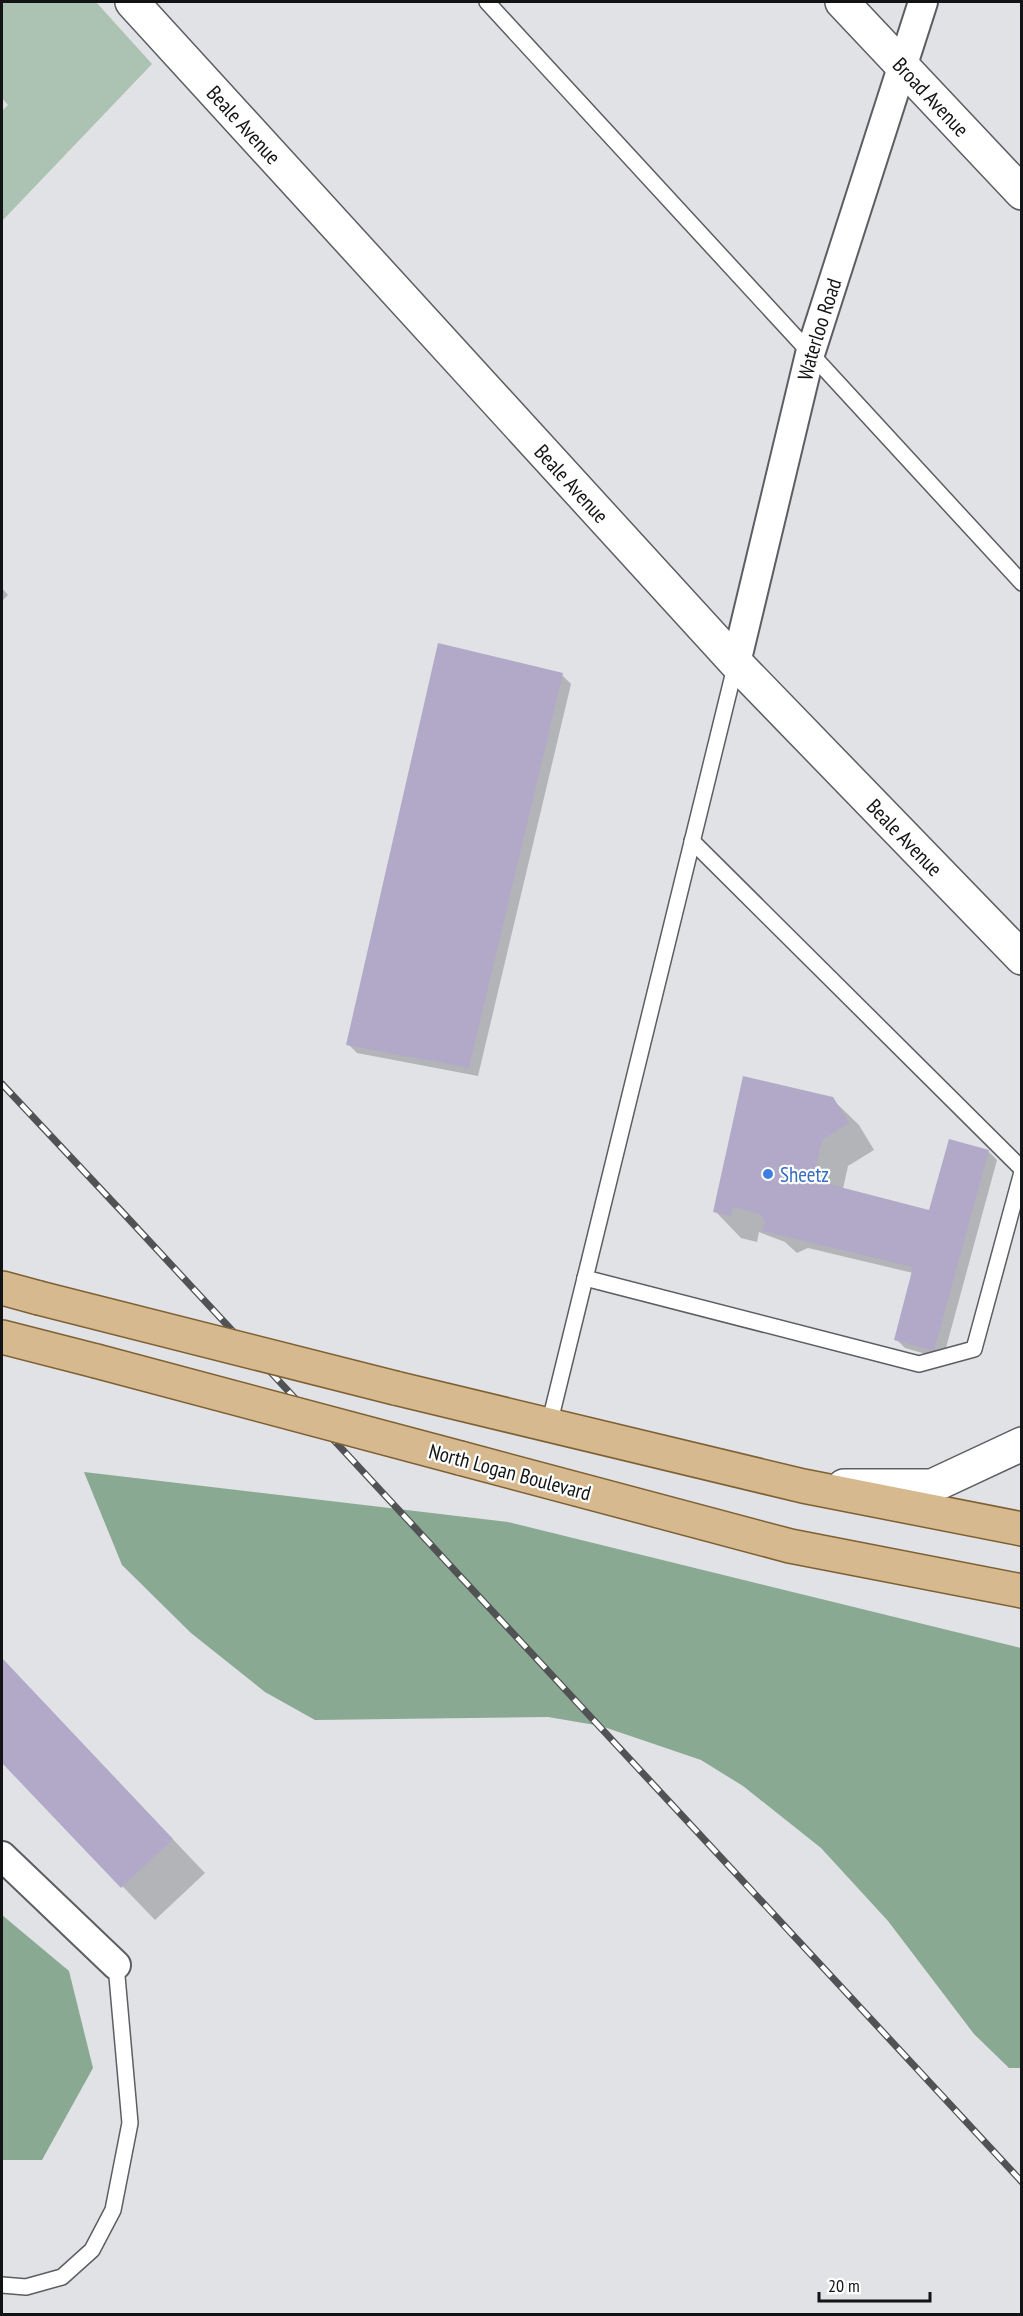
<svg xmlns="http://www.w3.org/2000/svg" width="1023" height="2316" font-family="'PT Sans Narrow',sans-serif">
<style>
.green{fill:#acc2b2}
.forest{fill:#8aa993}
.shadow{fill:#0003}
.building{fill:#b2a9c9}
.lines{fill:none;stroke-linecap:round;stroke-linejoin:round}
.lane-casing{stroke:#5c5e62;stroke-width:18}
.street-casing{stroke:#5c5e62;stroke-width:32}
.secondary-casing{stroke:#5c5e62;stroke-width:36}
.primary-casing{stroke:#7f6033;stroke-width:36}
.lane{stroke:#fff;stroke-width:15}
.street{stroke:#fff;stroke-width:28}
.secondary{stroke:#fff;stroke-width:33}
.primary{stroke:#d6b98e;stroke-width:33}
.rail-casing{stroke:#505254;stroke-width:7}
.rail{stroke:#fff;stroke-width:4.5;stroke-dasharray:14;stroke-linecap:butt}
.primary-bridge-casing{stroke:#7f6033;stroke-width:36;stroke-linecap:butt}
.primary-bridge{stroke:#d6b98e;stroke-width:33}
.shop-dot{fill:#3f7fe0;stroke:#fff;stroke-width:2}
.labels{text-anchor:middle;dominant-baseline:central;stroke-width:4.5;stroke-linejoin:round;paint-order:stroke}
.street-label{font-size:21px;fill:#121314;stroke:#fff}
.shop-label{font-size:21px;fill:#366cbe;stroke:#fff;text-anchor:start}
</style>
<rect width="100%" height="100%" fill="#e0e2e6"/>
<polygon class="green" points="2,2 96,2 152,64 2,221 2,111 8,105 2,98"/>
<g class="forest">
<polygon points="84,1472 508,1522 1021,1648 1021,2068 1009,2068 974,2034 888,1921 821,1848 743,1786 701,1760 601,1726 548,1717 315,1720 265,1692 191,1633 122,1565"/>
<polygon points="2,1915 69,1971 93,2068 42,2160 2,2160"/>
</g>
<g class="shadow">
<polygon points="2,588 8,595 2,601"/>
<polygon points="562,675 571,684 478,1076 357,1053 348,1044"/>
<polygon points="832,1099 859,1125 874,1150 848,1166 843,1189 930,1212 988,1151 997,1160 943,1359 905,1348 896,1339 913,1273 808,1248 797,1253 785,1242 759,1232 757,1242 741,1238 715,1211"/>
<polygon points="2,1660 205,1873 155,1920 2,1761"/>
</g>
<g class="building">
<polygon points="438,643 563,673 469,1068 346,1045"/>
<polygon points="743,1076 833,1097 849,1123 822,1140 813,1180 929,1210 949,1139 989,1150 934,1351 894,1340 913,1267 762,1231 765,1221 760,1214 733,1207 731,1216 713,1212"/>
<polygon points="2,1658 173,1839 121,1888 2,1763"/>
</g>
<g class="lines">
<g class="lane-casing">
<g id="lane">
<polyline points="487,2 1022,583"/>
<polyline points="692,841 1022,1169"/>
<polyline points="585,1278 919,1364 974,1349 1022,1172"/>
<polyline points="549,1425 736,663"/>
<polyline points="2,2285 26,2287 62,2277 92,2250 113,2210 130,2123 116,1965"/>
</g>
</g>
<g class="street-casing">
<g id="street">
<path id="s1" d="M736 663 810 354 923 2"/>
<polyline points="2,1856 116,1965"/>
</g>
</g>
<g class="secondary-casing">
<g id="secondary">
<path id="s2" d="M132 2 736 663 1022 958"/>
<path id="s3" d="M842 2 1022 193"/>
<polyline points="844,1486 932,1486 1022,1444"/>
</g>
</g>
<g class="primary-casing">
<g id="primary">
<polyline points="2,1288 39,1298"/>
<polyline points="2,1337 96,1361"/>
<polyline points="395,1388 803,1486 1022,1529"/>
<polyline points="460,1458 790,1546 1022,1591"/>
</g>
</g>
<use href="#lane" class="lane"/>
<use href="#street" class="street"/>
<use href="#secondary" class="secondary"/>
<use href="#primary" class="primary"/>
<g class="rail-casing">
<polyline id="rail" points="2,1084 125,1215 1022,2182"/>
</g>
<use href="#rail" class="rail"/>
<g class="primary-bridge-casing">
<g id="primary-bridge">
<polyline points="39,1298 395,1388"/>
<polyline points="96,1361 460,1458"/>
</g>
</g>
<use href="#primary-bridge" class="primary-bridge"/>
</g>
<circle class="shop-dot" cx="768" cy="1174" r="6"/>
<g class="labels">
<g class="street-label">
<text stroke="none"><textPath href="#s3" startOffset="130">Broad Avenue</textPath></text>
<text stroke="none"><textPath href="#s2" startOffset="166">Beale Avenue</textPath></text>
<text stroke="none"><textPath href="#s1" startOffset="344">Waterloo Road</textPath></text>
<text stroke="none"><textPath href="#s2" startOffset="652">Beale Avenue</textPath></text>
<text stroke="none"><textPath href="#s2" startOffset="1138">Beale Avenue</textPath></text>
<text transform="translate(510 1472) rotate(15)">North Logan Boulevard</text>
</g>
<g class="shop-label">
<text x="780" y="1174">Sheetz</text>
</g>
</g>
<rect width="1023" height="2316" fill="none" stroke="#121314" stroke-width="6"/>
<path d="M819 2292v9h111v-9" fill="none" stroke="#121314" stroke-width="3"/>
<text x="828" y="2292" font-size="18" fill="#121314" stroke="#ffffff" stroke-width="4.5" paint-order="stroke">20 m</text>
</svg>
